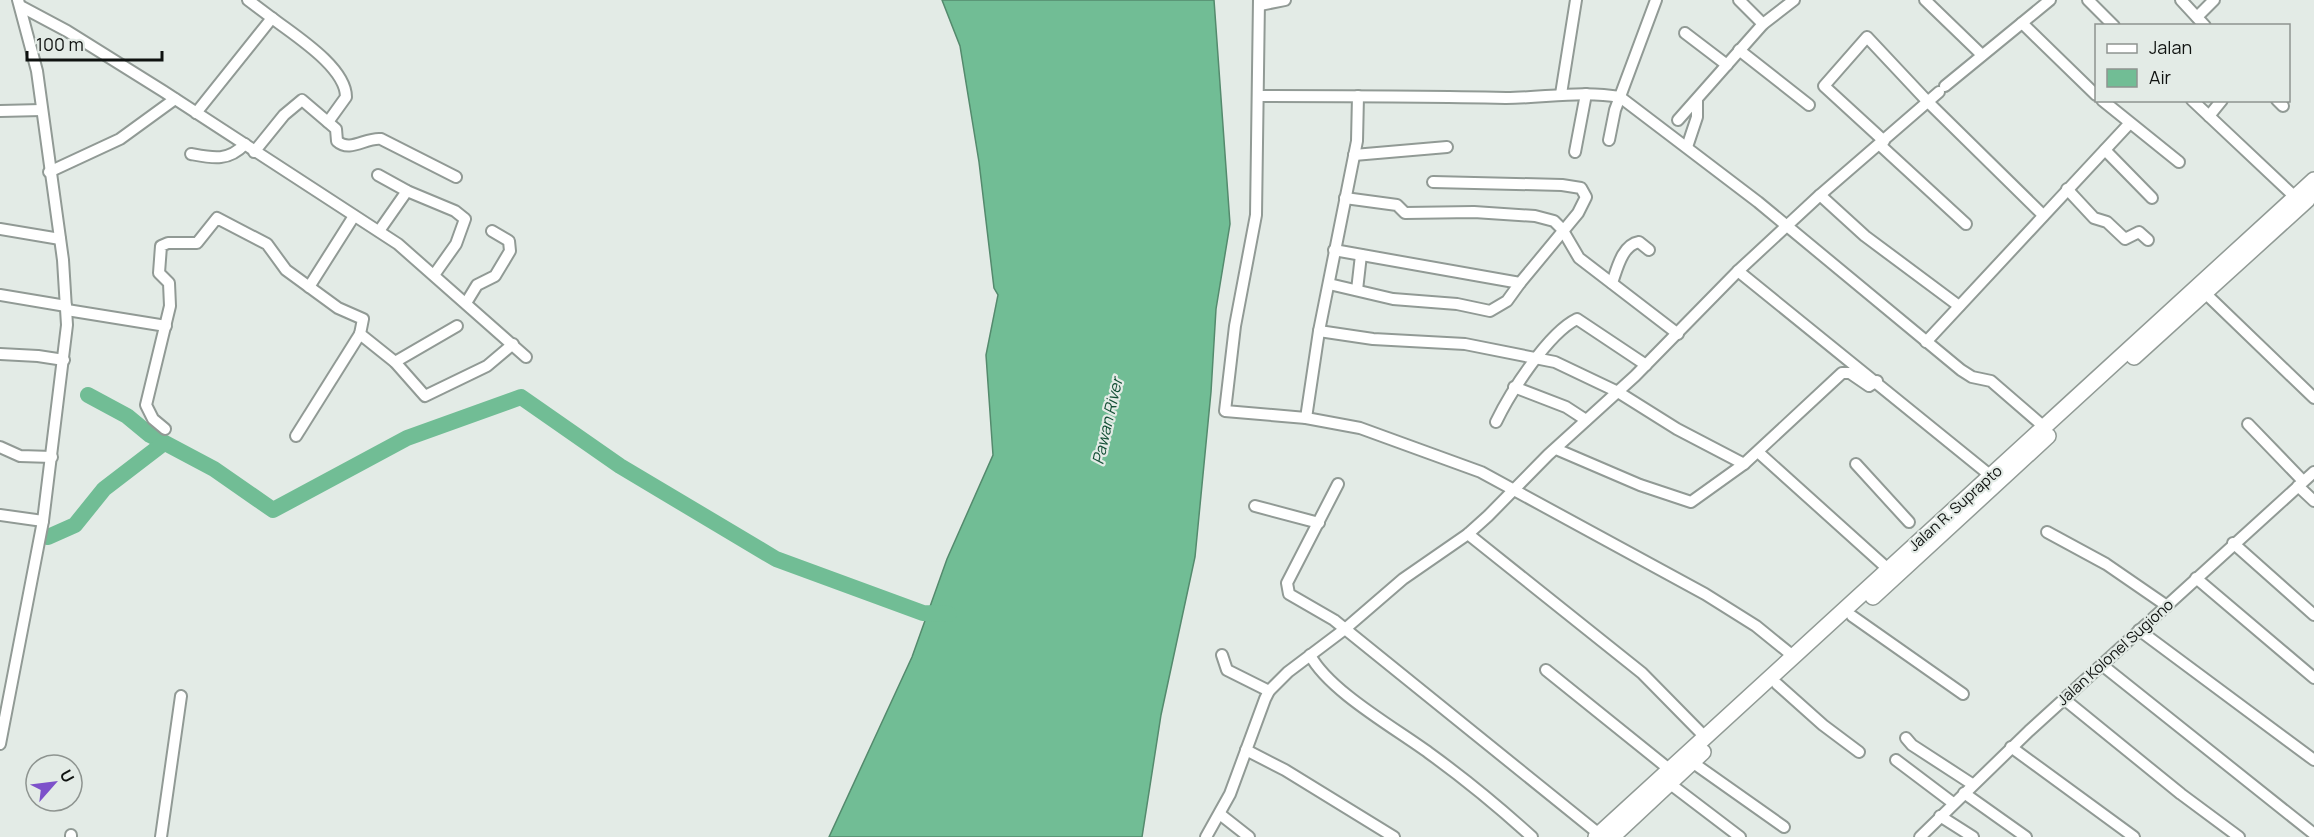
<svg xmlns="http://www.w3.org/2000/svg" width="2314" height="837" font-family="Manrope,sans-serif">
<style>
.water{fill:#71bd95;stroke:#548a6d;stroke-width:1.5}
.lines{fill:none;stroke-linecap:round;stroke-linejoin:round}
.river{stroke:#71bd95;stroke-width:16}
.minor-casing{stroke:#919a95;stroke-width:14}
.highway-casing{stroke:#919a95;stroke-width:18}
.minor{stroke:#fff;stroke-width:10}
.highway{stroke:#fff;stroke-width:15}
.labels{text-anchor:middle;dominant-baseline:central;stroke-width:4.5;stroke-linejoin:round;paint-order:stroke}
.street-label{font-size:15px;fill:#0f1210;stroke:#e3ebe6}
.water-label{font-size:16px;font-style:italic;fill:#124e34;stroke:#e3ebe6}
</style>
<rect width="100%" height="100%" fill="#e3ebe6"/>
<polygon class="water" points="942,0 1214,0 1230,224 1216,309 1211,392 1195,557 1161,715 1142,837 829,837 912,657 947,559 993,455 986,355 998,295 994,288 979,162 960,46"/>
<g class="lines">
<g class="river">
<polyline points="88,395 127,416 150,435 214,469 273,510 407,438 521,397 620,466 776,559 923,613 949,614"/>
<polyline points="48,537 75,525 104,489 164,443"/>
</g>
<g class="minor-casing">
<g id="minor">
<polyline points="1259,0 1256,215 1235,326 1225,411 1306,418 1360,428 1481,472 1705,594 1756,626 1793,656"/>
<polyline points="1739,0 1763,24"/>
<polyline points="1925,0 1982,55"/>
<polyline points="2088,0 2114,26"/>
<polyline points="2181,0 2205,26"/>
<polyline points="1260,5 1285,0"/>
<polyline points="22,7 67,31 163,91 398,244 526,357"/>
<polyline points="2197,17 2214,0"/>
<path d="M272 18C294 35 346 67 346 97L328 122"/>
<polyline points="2022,23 2096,95"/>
<polyline points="1685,33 1727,65"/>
<polyline points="1739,50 1809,105"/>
<polyline points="1945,86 2050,0"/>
<polyline points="1561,94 1576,0"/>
<path d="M1259 96C1342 96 1424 96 1506 98 1544 98 1582 90 1620 97L1758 202 1961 370 1972 377 1991 381 2043 426"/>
<polyline points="2102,100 2179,162"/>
<polyline points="2192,100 2295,197"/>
<polyline points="2277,100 2283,106"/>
<polyline points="0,111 42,110"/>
<polyline points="196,113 272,18 248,0"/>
<polyline points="2209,116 2222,100"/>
<polyline points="1678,120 1763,24 1794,0"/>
<polyline points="1609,140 1615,110 1656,0"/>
<polyline points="1884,141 1824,86 1867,37 1928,102 2043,215"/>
<polyline points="1880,145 1966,224"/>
<polyline points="1687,147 1697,117 1697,100"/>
<polyline points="2105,150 2152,198"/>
<path d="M254 152 284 115 302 100 336 129 337 141C350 153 366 137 381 139L456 177"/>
<polyline points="1575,152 1586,94"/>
<path d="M191 154C212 158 228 162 245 144"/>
<polyline points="1354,155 1447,147"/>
<polyline points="49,172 120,139 175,99"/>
<polyline points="378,175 407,191 455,211 465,219 456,244 434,275"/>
<polyline points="2067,189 2094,218 2107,222 2125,239 2139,232 2148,240"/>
<polyline points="1820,195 1865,236 1959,306"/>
<polyline points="2313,195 2314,196"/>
<polyline points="1345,198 1397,205 1405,213 1474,212 1535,216 1554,221 1562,229 1579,258 1678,334"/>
<polyline points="0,229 60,239"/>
<polyline points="379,231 407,191"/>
<polyline points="1334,250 1520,283 1578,213 1586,197 1581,188 1562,185 1433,182"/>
<polyline points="1738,271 1991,476"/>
<path d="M1612 283C1617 269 1622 245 1639 242L1649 250"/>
<polyline points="1329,284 1393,299 1457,304 1490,311 1507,301 1520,283"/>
<polyline points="309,287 354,216"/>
<polyline points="1357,290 1361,255"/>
<polyline points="2205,293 2314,398"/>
<polyline points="0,295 66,306"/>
<polyline points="466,303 477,285 495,276 510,251 509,241 492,231"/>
<polyline points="67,310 166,326"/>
<polyline points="1319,331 1373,339 1465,344 1555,362 1618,392 1677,429 1744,464 1842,373 1850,373 1869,386 1877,381"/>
<polyline points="1926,342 2129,124"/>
<polyline points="0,354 38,356 64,360"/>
<polyline points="395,362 457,326"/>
<polyline points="1514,387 1566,407 1586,420"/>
<polyline points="1306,418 1319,331 1357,141 1358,96"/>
<path d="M1496 422C1510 393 1548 333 1577 319L1646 365"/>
<polyline points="2248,424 2303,481"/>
<polyline points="165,429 153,419 146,405 170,306 169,283 159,273 161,246 168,243 197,243 217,218 267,244 286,270 338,308 363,319 360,334 395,362 425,396 487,366 513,344"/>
<polyline points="296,436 360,334"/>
<polyline points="0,447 20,456 52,457"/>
<polyline points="1556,449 1640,485 1691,502 1744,464"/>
<polyline points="1758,452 1888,569"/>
<polyline points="1856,464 1909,522"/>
<polyline points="1338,484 1287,583 1289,594 1334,620 1599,834"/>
<polyline points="2298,486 2314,501"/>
<polyline points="1255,506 1319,523"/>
<polyline points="0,515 43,521"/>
<polyline points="2047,532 2106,564 2167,606"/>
<polyline points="1468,534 1642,673 1704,736"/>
<polyline points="2233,543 2314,615"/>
<polyline points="2196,578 2314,678"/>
<polyline points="1852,616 1963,694"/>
<polyline points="2139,630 2314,760"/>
<polyline points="1222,655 1227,670 1269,691"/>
<path d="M1310 655C1329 691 1395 728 1429 753 1465 779 1499 807 1532 837"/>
<polyline points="2102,665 2314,834"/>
<polyline points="1546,670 1669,769"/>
<polyline points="1777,684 1823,725 1859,752"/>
<polyline points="2064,699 2181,794 2239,837"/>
<polyline points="1906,738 1912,745 1972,784"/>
<polyline points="0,744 43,521 67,325 63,260 37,71 18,0"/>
<polyline points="2011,747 2134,837"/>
<polyline points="1246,750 1285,770 1394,837"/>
<polyline points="1896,760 1953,803"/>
<polyline points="1692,762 1784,827"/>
<polyline points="1669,783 1740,837"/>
<polyline points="1964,793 2026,837"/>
<polyline points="1221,815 1249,837"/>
<polyline points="1940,816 1973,837"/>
<polyline points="71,837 71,835"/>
<polyline points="161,837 181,696"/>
<polyline points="1206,837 1230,794 1265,699 1269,691 1288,672 1345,629 1403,579 1468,534 1488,516 1548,455 1635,376 1738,271 1820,195 1939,92"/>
<polyline points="1920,837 2029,731 2314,472"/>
</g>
</g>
<g class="highway-casing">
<g id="highway">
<polyline points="2134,357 2307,200"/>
<polyline points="1873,597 2048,436"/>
<polyline points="1596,837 2314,180"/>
<polyline points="1612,837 1703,752"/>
</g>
</g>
<use href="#minor" class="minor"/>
<use href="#highway" class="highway"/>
</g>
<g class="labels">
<g class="street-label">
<text transform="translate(1955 508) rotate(-42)">Jalan R. Suprapto</text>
<text transform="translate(2115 652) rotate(-42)">Jalan Kolonel Sugiono</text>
</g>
<g class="water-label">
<text transform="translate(1107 421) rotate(-77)">Pawan River</text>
</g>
</g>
<rect x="2095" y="24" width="195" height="78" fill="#e3ebe6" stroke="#8e9490" stroke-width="1.5"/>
<rect x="2107" y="44" width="30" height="9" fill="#ffffff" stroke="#8e9490" stroke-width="1.5"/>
<text x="2149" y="54" font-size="18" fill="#0f1210">Jalan</text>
<rect x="2107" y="69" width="30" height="18" fill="#71bd95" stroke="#8e9490" stroke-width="1.5"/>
<text x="2149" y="84" font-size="18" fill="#0f1210">Air</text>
<g transform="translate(54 783) rotate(62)"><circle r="28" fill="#e3ebe6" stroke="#8e9490" stroke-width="1.5"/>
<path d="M0-4.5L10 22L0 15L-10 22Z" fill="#7d51ca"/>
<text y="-9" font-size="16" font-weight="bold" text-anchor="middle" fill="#0f1210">U</text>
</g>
<path d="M27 51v9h135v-9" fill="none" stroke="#0f1210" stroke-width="3"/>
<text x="36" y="51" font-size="18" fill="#0f1210" stroke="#e3ebe6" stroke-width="4.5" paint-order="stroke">100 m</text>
</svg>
